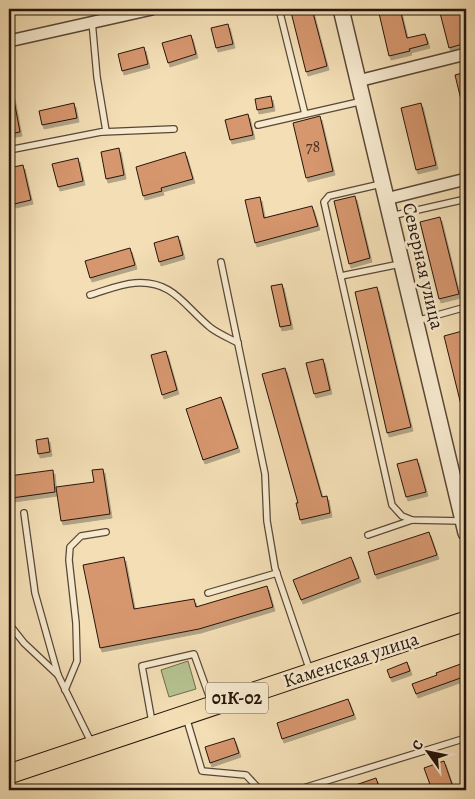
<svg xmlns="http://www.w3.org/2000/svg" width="475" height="799" font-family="Alegreya,serif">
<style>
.green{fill:#b6c291;stroke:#6e6c4e}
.building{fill:#d6966e;stroke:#26150c;filter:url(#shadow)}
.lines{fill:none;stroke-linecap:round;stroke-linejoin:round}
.service-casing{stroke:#594736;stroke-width:8}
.minor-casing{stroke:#594736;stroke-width:14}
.tertiary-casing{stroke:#594736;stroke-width:18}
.primary-casing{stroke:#26150c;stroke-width:21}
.service{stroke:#f7eacf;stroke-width:5.5}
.minor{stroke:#f7eacf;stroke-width:11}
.tertiary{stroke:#f7eacf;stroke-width:15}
.primary{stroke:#f3deb5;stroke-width:19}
.labels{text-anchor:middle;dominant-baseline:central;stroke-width:5;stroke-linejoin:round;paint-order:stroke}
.number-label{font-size:16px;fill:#523524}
.shield{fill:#f7eacf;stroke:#655546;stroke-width:1}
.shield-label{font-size:18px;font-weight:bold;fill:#26150c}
.street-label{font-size:19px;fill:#26150c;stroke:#f7eacf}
</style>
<defs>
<filter id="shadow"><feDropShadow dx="2" dy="4" stdDeviation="0" flood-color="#0004"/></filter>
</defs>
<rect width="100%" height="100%" fill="#f3deb5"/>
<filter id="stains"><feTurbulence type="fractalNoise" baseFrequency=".004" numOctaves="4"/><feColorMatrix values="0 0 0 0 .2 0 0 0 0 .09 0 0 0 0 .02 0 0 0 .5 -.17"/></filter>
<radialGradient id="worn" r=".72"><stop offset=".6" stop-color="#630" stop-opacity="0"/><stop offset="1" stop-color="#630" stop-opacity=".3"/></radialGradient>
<polygon class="green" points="188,661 196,689 169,697 161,670"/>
<g class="building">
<polygon points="303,9 312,9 327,66 306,72 291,12"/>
<polygon points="378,9 400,9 407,38 425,34 428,44 409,49 410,51 389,56"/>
<polygon points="439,9 461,9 466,31 466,43 449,48"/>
<polygon points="228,24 233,44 216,48 211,28"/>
<polygon points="191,35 196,54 168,63 162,43"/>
<polygon points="144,47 148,64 122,71 118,54"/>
<polygon points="466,72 466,107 463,108 455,75"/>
<polygon points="13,95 20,132 9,134 9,96"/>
<polygon points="271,96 273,107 257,110 255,99"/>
<polygon points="74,103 77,118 42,125 39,111"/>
<polygon points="421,103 436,165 416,170 401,108"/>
<polygon points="248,114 253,135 230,140 225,120"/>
<polygon points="320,116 333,171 306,178 293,123"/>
<polygon points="119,148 124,175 106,179 101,152"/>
<polygon points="185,152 193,179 161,188 162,191 143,196 136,167"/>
<polygon points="78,158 83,181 58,187 52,164"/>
<polygon points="23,165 31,200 14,204 9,180 9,168"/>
<polygon points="355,196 370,258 349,264 334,201"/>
<polygon points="260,197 264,218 312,206 318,226 255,243 245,200"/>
<polygon points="440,217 459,294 439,299 420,222"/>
<polygon points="178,236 183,255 159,262 154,243"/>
<polygon points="130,248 135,265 90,278 85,261"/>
<polygon points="282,284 291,325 280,327 271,286"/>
<polygon points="377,287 411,427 387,433 355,292"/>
<polygon points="466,330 466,413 463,413 444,336"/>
<polygon points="166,351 177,390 162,395 151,355"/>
<polygon points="323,359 330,390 314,394 306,363"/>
<polygon points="285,368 322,497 327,496 330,513 300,520 296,503 298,503 262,374"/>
<polygon points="221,397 238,448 203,460 186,409"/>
<polygon points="48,438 50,452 38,454 36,440"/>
<polygon points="417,459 426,492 406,497 397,464"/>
<polygon points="103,469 110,514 61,521 56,487 94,482 92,470"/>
<polygon points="53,470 55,492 12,498 9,476"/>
<polygon points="429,532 437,555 375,575 368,552"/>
<polygon points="124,557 134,609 194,599 196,607 267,586 273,607 199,629 100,648 83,565"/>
<polygon points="351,557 359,578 301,600 293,580"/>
<polygon points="407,662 410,671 390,678 387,670"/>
<polygon points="466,662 466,676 416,694 412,684 437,675 436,673"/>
<polygon points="348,699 354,715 282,739 277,723"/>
<polygon points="234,738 239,753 210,763 205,747"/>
<polygon points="444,761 454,790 432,790 424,768"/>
<polygon points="376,778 380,790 344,790 344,789"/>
</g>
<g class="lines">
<g class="service-casing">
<g id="service">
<polyline points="279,9 305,114"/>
<polyline points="258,125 363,101"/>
<polyline points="102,132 174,129"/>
<polyline points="9,150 106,131 97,77 92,21"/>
<polyline points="381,184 329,196 324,202 392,505 402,516 412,520 461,521"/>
<polyline points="391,216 466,199"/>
<polyline points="221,262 265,474 267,521 275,568 310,671"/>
<polyline points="341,276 400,264"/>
<path d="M90 295C104 291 120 284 135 283 173 280 184 306 211 328 219 334 229 338 238 343"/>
<polyline points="416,321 466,307"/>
<polyline points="24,513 35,593 58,675"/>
<polyline points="368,535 412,520"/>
<polyline points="208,593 277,573"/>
<polyline points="9,624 24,643 58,675 92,744"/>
<polyline points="65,690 77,661 76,623 69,560 70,547 81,536 106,532"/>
<polyline points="186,717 202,771 246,775 260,790"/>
<polyline points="152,722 142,666 194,654 212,704"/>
<polyline points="297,790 466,738"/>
</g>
</g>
<g class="minor-casing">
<g id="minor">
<polyline points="9,41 152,9"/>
<polyline points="358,81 466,54"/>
<polyline points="386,199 466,179"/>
</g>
</g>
<g class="tertiary-casing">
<polyline id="tertiary" points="341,9 466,533"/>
</g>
<g class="primary-casing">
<polyline id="primary" points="9,774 466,621"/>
</g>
<use href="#service" class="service"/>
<use href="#minor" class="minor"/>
<use href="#tertiary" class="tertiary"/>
<use href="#primary" class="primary"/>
</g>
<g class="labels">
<g class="number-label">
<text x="313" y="147">78</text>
</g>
<rect class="shield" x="206" y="682.5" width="62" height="31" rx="4"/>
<g class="shield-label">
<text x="237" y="698">01К-02</text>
</g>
<g class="street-label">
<text transform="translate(423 266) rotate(77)">Северная улица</text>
<text transform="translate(351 660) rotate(-18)">Каменская улица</text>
</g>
</g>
<rect width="475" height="799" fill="none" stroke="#f3deb5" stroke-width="30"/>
<rect x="10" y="10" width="455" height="779" fill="none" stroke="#26150c" stroke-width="2.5"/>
<rect x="15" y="15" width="445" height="769" fill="none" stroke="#26150c"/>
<g transform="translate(428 752) rotate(303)" stroke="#f7eacf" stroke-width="4" paint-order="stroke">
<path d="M0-4L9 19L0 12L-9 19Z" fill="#26150c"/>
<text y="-8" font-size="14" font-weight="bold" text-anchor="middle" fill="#26150c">С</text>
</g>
<rect width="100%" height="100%" filter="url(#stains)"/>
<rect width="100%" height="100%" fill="url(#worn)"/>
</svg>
